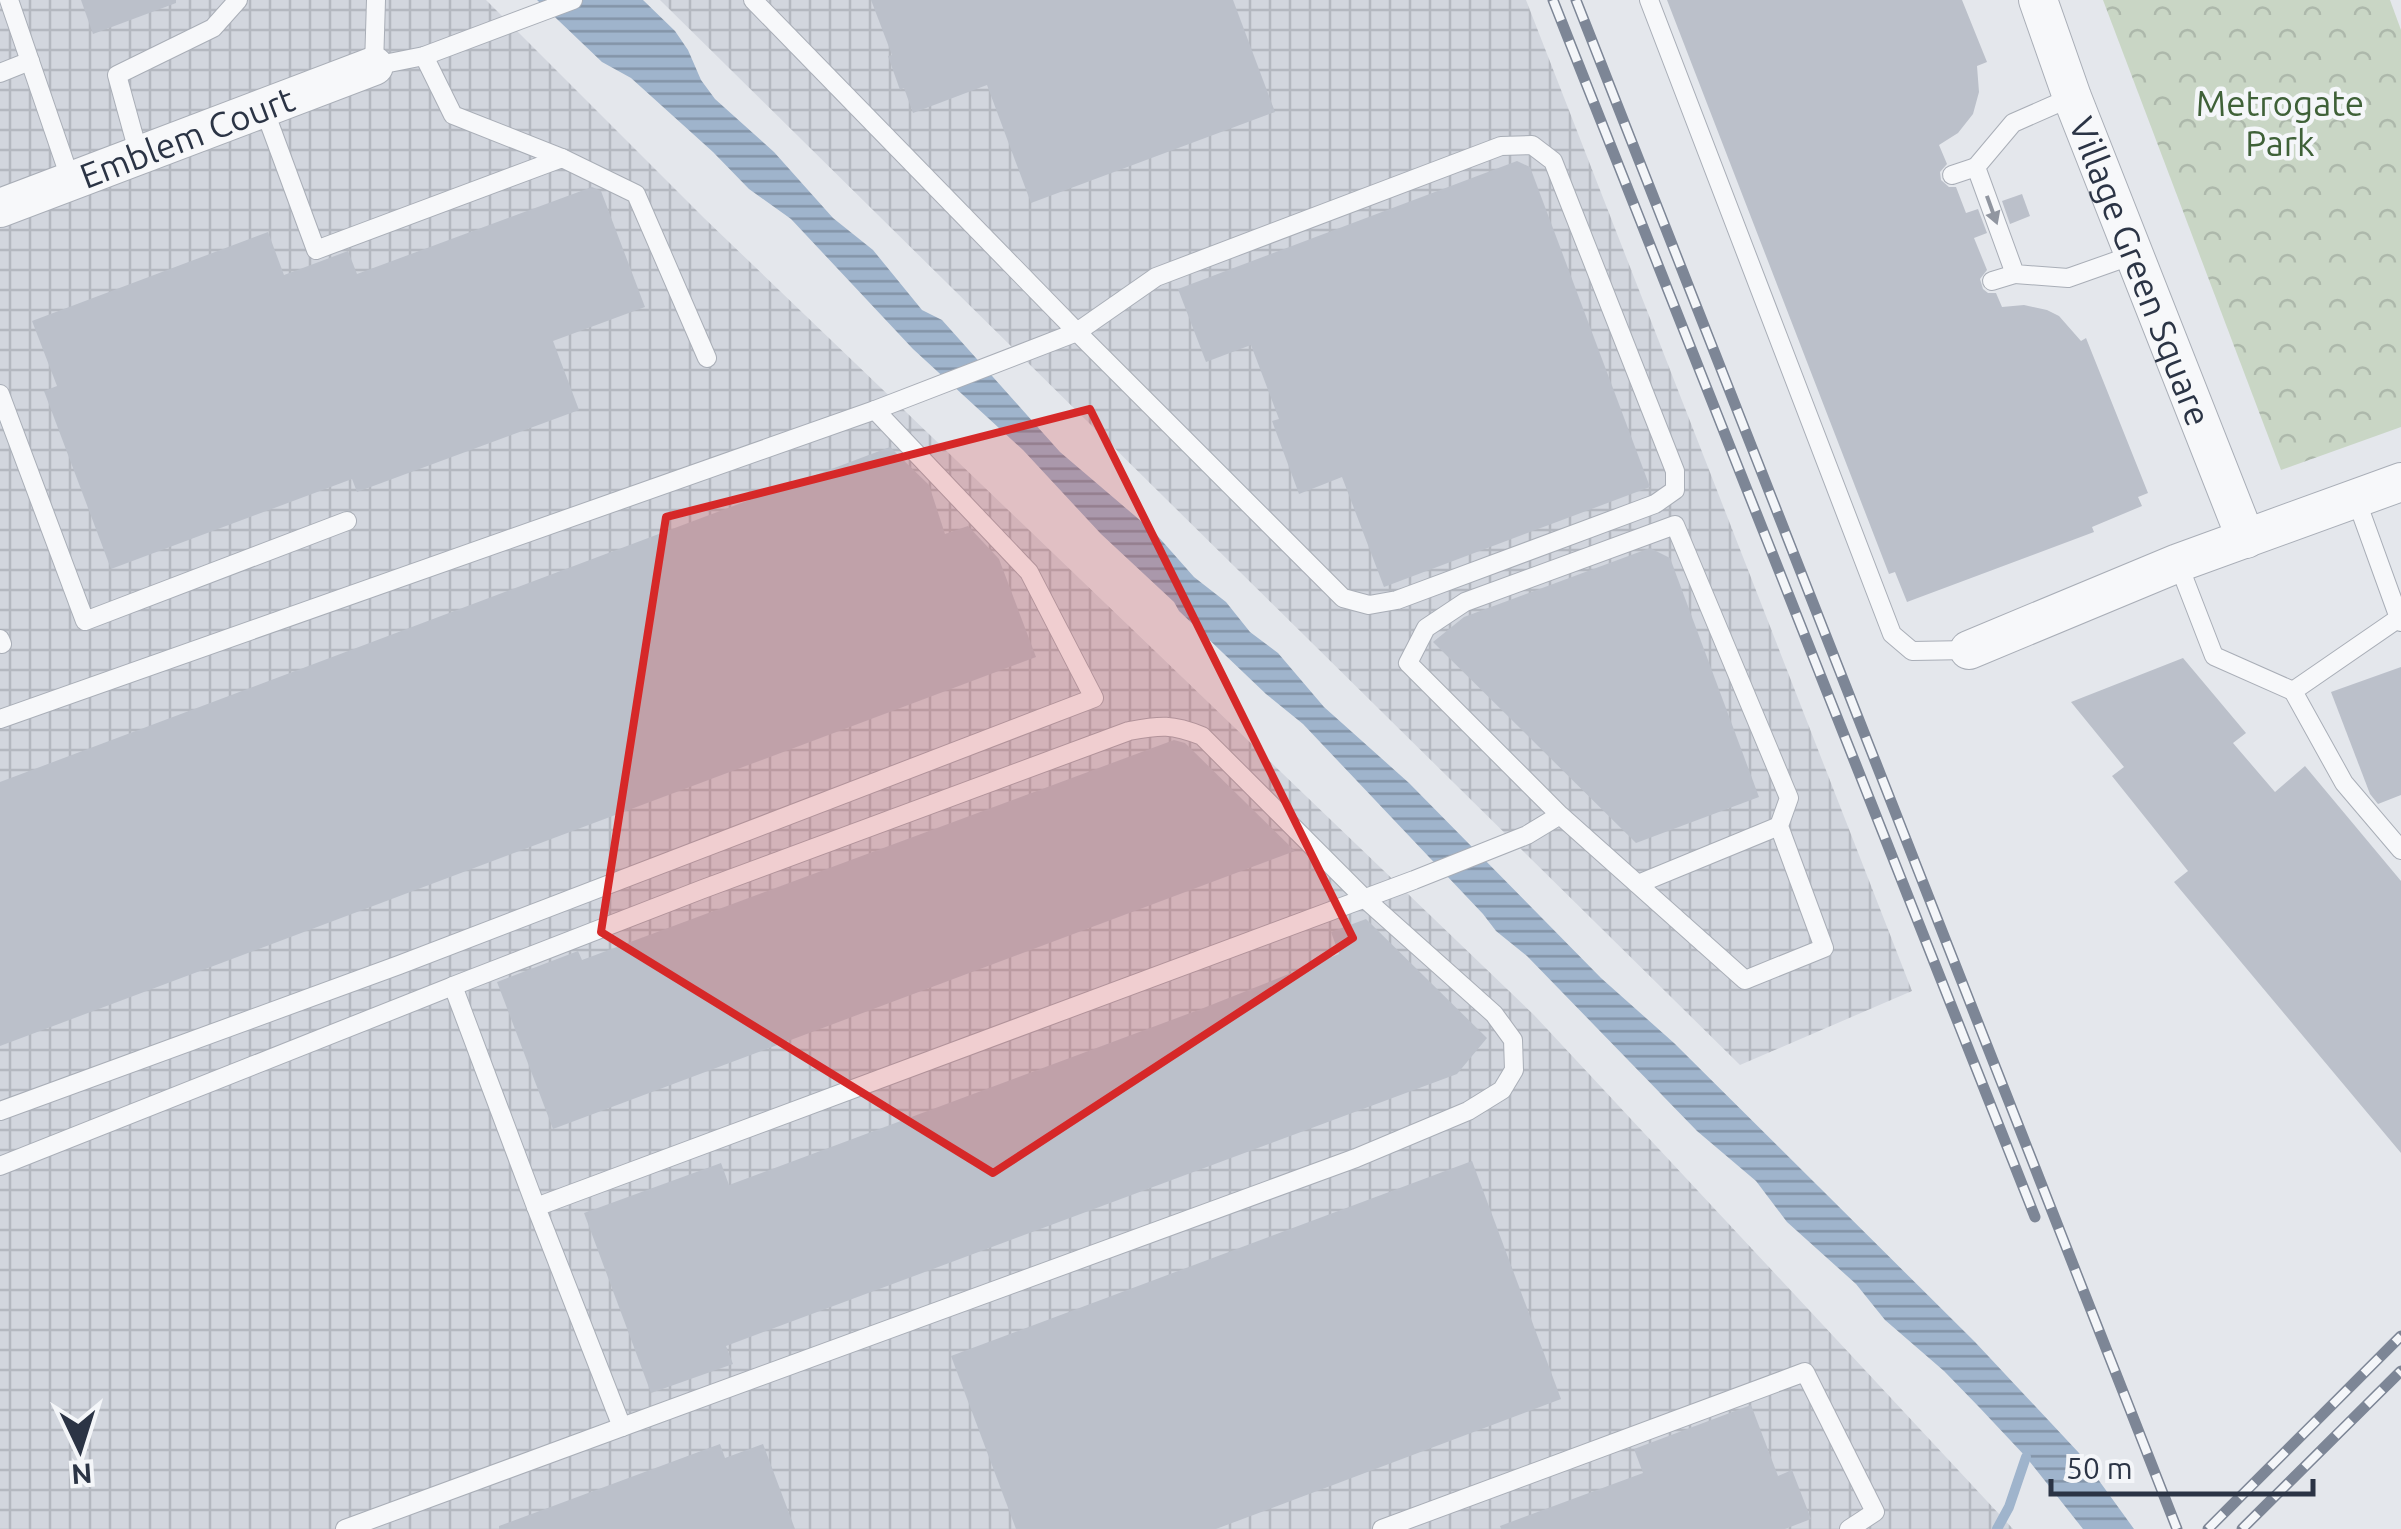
<svg xmlns="http://www.w3.org/2000/svg" width="2401" height="1529" font-family="Ubuntu,sans-serif">
<style>
.industrial{fill:url(#industrial-grid)}
.forest{fill:url(#forest-crowns)}
.water{fill:url(#water-rules)}
.lines{fill:none;stroke-linecap:round;stroke-linejoin:round}
.stream{stroke:#9fb4cc;stroke-width:10}
.building{fill:#bbc0ca}
.service-casing{stroke:#a9aeb7;stroke-width:20}
.minor-casing{stroke:#a9aeb7;stroke-width:40}
.service{stroke:#f7f8fa;stroke-width:18}
.minor{stroke:#f7f8fa;stroke-width:38}
.rail-casing{stroke:#7d8696;stroke-width:11}
.rail{stroke:#f4f6f9;stroke-width:8;stroke-dasharray:22;stroke-linecap:butt}
.oneway{fill:#9196a0}
.marked{fill:#d62828;fill-opacity:0.2;stroke:#d62828;stroke-width:8;stroke-linejoin:round}
.labels{text-anchor:middle;dominant-baseline:central;stroke-width:9;stroke-linejoin:round;paint-order:stroke}
.park-label{font-size:35px;fill:#3f6138;stroke:#f4f6f9}
.street-label{font-size:35px;fill:#2b3445;stroke:#f4f6f9}
</style>
<defs>
<pattern id="industrial-grid" width="8" height="8" patternUnits="userSpaceOnUse" patternTransform="scale(2.5)"><rect width="8" height="8" fill="#d2d6de"/><path d="M0 4h8M4 0v8" fill="none" stroke="#b4b8c0"/></pattern>
<pattern id="forest-crowns" width="20" height="18" patternUnits="userSpaceOnUse" patternTransform="scale(2.5)"><rect width="20" height="18" fill="#c9d6c5"/><path d="M2 6a3 3 0 1 1 6 0M12 15a3 3 0 1 1 6 0" fill="none" stroke="#adb8ab"/></pattern>
<pattern id="water-rules" width="6" height="5" patternUnits="userSpaceOnUse" patternTransform="scale(2.5)"><rect width="6" height="5" fill="#9fb4cc"/><path d="M0 2.5h6" fill="none" stroke="#8293a7"/></pattern>
</defs>
<rect width="100%" height="100%" fill="#e4e7ec"/>
<g class="industrial">
<polygon points="0,0 486,0 704,218 1534,1015 2013,1529 0,1529"/>
<polygon points="660,0 1526,0 1912,991 1740,1065"/>
</g>
<polygon class="forest" points="2103,0 2390,0 2401,30 2401,427 2281,470"/>
<polygon class="water" points="537,0 643,0 675,31 688,50 701,80 715,99 774,152 833,218 873,250 922,310 942,320 1060,452 1155,533 1194,577 1226,602 1250,632 1278,653 1324,707 1409,783 1601,978 1674,1043 1975,1342 2079,1453 2134,1529 2083,1529 2026,1457 1979,1407 1944,1371 1885,1320 1856,1284 1787,1222 1756,1181 1697,1131 1527,956 1496,931 1483,914 1303,724 1266,694 1179,611 1174,602 1101,534 1023,450 913,349 791,219 749,189 713,152 631,78 602,62"/>
<g class="lines">
<polyline class="stream" points="1997,1529 2009,1507 2026,1457"/>
</g>
<g class="building">
<polygon points="81,0 176,0 176,3 93,34"/>
<polygon points="871,0 1233,0 1275,112 1031,203 987,85 913,113 904,88 900,90 888,56 892,55"/>
<polygon points="1667,0 1962,0 1987,62 1977,66 1979,92 1973,114 1958,133 1939,145 1947,164 1940,172 1941,180 1949,187 1956,187 1966,213 1978,209 1987,233 1974,238 1987,270 1980,279 1983,289 1988,293 1996,293 2002,307 2024,305 2047,310 2059,316 2081,341 2086,338 2148,493 2138,497 2142,506 2092,527 2094,532 1907,602 1895,572 1889,574"/>
<polygon points="1517,161 1530,167 1650,487 1384,587 1342,477 1299,494 1272,421 1279,419 1251,345 1206,362 1178,289"/>
<polygon points="592,187 601,191 645,307 553,341 579,410 357,492 352,479 111,569 44,391 57,386 32,321 268,232 284,275 348,251 357,274"/>
<polygon points="2022,194 2030,216 2010,224 2002,201"/>
<polygon points="890,447 929,485 945,534 968,526 999,559 1036,657 0,1046 0,782"/>
<polygon points="1650,548 1670,558 1759,797 1636,843 1433,642 1464,617"/>
<polygon points="2183,658 2246,733 2233,743 2275,792 2305,766 2401,881 2401,1153 2174,882 2188,871 2112,776 2124,767 2071,702"/>
<polygon points="2401,667 2401,795 2378,804 2370,794 2331,692"/>
<polygon points="1174,740 1185,743 1295,851 553,1129 497,982 578,951 582,960"/>
<polygon points="1366,919 1487,1038 1457,1074 726,1346 733,1364 651,1393 584,1213 721,1163 729,1185 1201,1009 1339,954 1331,932"/>
<polygon points="1472,1161 1561,1399 1216,1529 1016,1529 951,1356"/>
<polygon points="1751,1405 1778,1476 1792,1470 1811,1519 1785,1529 1501,1529 1500,1526 1643,1473 1634,1449"/>
<polygon points="720,1444 725,1458 763,1444 795,1529 499,1529 499,1526"/>
</g>
<g class="lines">
<g class="service-casing">
<g id="service">
<polyline points="9,0 71,181"/>
<polyline points="376,0 374,66 424,56 573,0"/>
<polyline points="1649,0 1892,634 1912,651 1969,650"/>
<polyline points="424,56 453,115 562,158"/>
<polyline points="0,73 30,61"/>
<polyline points="2072,97 2013,123 1976,167 2015,274 2068,278 2133,255"/>
<polyline points="264,109 316,250 562,158 636,194 707,358"/>
<polyline points="139,155 117,75 213,28 238,0"/>
<polyline points="1952,175 1976,167"/>
<polyline points="1992,281 2015,274"/>
<polyline points="0,394 85,621 347,521"/>
<polyline points="2356,499 2399,618 2401,617"/>
<polyline points="2178,563 2214,656 2293,691"/>
<polyline points="2401,622 2399,618 2293,691 2344,783 2401,850"/>
<polyline points="0,639 2,644"/>
<polyline points="0,719 875,410 1077,332 1343,598 1369,605 1397,600 1655,504 1675,490 1675,471 1553,161 1532,145 1501,146 1156,277 1077,332 753,0"/>
<polyline points="1638,884 1779,826"/>
<path d="M453 986 703 889 1129 731C1161 725 1172 724 1202 736L1363 897 1494 1014 1513 1040 1514 1070 1502 1090 1468 1111 1356 1158 622 1427"/>
<polyline points="0,1111 399,965 1094,698 1029,572 875,410"/>
<polyline points="0,1166 453,986 536,1207"/>
<polyline points="345,1529 622,1427 536,1207 1414,880 1527,835 1560,815 1408,663 1426,628 1465,602 1675,525 1789,798 1779,826 1824,948 1745,980 1560,815"/>
<polyline points="1382,1529 1805,1372 1875,1512 1849,1529"/>
</g>
</g>
<g class="minor-casing">
<g id="minor">
<path id="s1" d="M2038 0 2072 97 2246 539"/>
<path id="s2" d="M0 208 374 66"/>
<polyline points="1969,650 2178,563 2401,482"/>
</g>
</g>
<use href="#service" class="service"/>
<use href="#minor" class="minor"/>
<g class="rail-casing">
<g id="rail">
<polyline points="1553,0 2035,1217"/>
<polyline points="1576,0 2177,1529"/>
<polyline points="2208,1529 2401,1336"/>
<polyline points="2242,1529 2401,1371"/>
</g>
</g>
<use href="#rail" class="rail"/>
</g>
<defs><path id="oneway-solid" d="M-6-.8H1V-3.2L6.5 0L1 3.2V.8H-6Z" transform="scale(2.5)"/></defs>
<use class="oneway" href="#oneway-solid" transform="translate(1992 210) rotate(70)"/>
<path class="marked" d="M1090 409 1353 938 993 1173 601 932 666 517Z"/>
<g class="labels">
<g class="park-label">
<text x="2280" y="103">Metrogate<tspan x="2280" dy="40">Park</tspan></text>
</g>
<g class="street-label">
<text stroke="none"><textPath href="#s2" startOffset="200">Emblem Court</textPath></text>
<text stroke="none"><textPath href="#s1" startOffset="290">Village Green Square</textPath></text>
</g>
</g>
<g transform="translate(80 1449) rotate(176)" stroke="#f4f6f9" stroke-width="8" paint-order="stroke">
<path d="M0-8L18 38L0 25L-18 38Z" fill="#2b3445"/>
<text y="-15" font-size="28" font-weight="bold" text-anchor="middle" fill="#2b3445">N</text>
</g>
<path d="M2051 1479v15h262v-15" fill="none" stroke="#2b3445" stroke-width="5"/>
<text x="2066" y="1479" font-size="30" fill="#2b3445" stroke="#f4f6f9" stroke-width="8" paint-order="stroke">50 m</text>
</svg>
